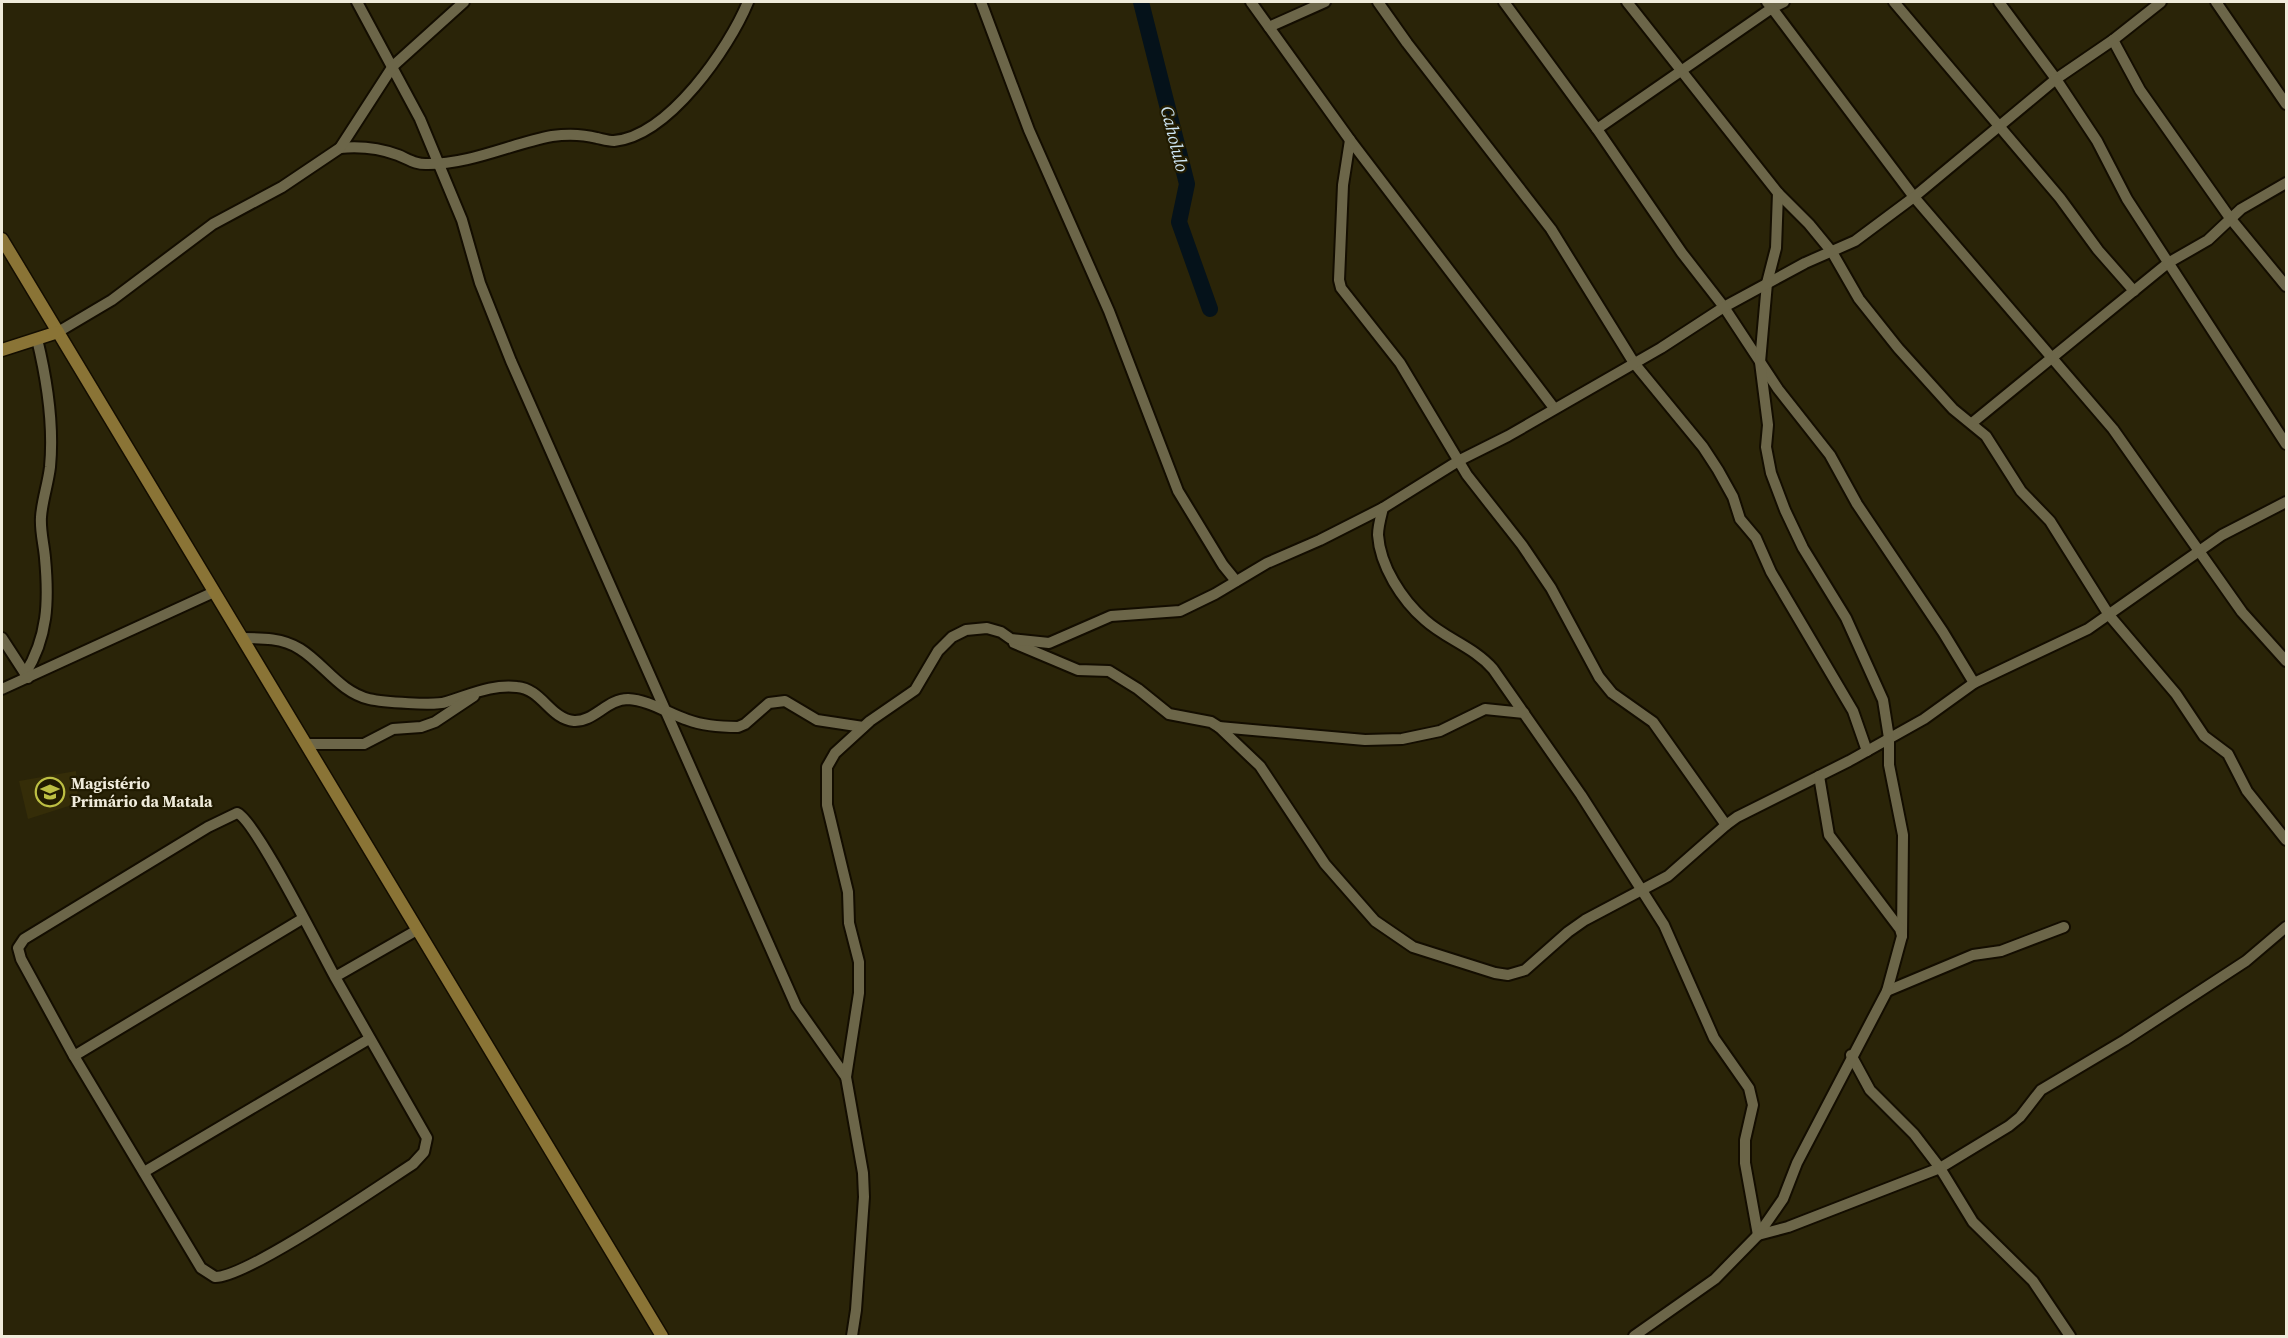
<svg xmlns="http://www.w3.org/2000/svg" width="2288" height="1338" font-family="'Source Serif 4',serif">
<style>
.built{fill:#352d08}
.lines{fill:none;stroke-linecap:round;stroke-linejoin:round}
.river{stroke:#05121a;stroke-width:16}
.minor-casing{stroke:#130d00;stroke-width:14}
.major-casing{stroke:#130d00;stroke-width:15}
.minor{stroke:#6c6649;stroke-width:10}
.major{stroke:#8a7436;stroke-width:12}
.labels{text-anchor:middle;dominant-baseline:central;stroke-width:4.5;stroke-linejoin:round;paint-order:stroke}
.poi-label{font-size:16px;font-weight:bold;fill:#efebdb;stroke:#211b01;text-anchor:start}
.water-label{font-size:18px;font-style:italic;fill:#cee6f4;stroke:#211b01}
</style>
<rect width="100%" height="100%" fill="#2a2408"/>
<polygon class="built" points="76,771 78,803 28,819 19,781"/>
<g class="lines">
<polyline class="river" points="1141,2 1187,184 1179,222 1210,309"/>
<g class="minor-casing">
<g id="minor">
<polyline points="357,2 420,119 462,220 480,283 511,361 796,1006 846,1077"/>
<polyline points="981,2 1029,130 1109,311 1178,491 1223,565 1236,581"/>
<polyline points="1251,2 1350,140 1554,408"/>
<polyline points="1378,2 1407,43 1551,229 1634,363 1703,447 1718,470 1733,497 1740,519 1756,538 1771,572 1853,711 1867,751"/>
<polyline points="1504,2 1597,129 1682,253 1724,307 1778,389 1830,455 1857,504 1943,632 1974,683"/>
<polyline points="1627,2 1778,193 1809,224 1832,252 1859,299 1898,348 1953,409 1986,436 2021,491 2050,521 2109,615 2176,694 2204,736 2228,754 2247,791 2286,840"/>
<polyline points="1767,2 1772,8 1784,2"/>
<polyline points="1894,2 2060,198 2098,250 2134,291"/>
<polyline points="1999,2 2056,79 2113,40 2161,2"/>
<polyline points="2216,2 2286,104"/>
<polyline points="1269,27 1325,2"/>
<polyline points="2113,40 2140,90 2230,218 2286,286"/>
<polyline points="1597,129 1772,8 1914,197 2113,429 2242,612 2286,661"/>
<polyline points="1350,140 1343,185 1339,280 1341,288 1400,363 1467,475 1522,545 1551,588 1599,677 1612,693 1653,722 1726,825 1737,817 1849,761 1924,719 1974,683 2088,629 2222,535 2286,502"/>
<path d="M340 148C360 146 379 148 398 155 408 159 416 165 428 164 471 164 510 144 552 136 566 134 582 134 597 138 602 139 608 141 614 141 669 136 729 48 748 2"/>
<polyline points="1778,193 1776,248 1767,283 1760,362 1768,425 1766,447 1771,473 1785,510 1803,548 1846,618 1883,700 1889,738 1889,765 1903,835 1902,936"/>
<polyline points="58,332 112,300 213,224 282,187 340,148 393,66 464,2"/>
<polyline points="1972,423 2168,263 2208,240 2241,209 2286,183"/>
<path d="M1383 508C1381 516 1378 526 1378 535 1380 566 1402 600 1425 620 1446 639 1474 647 1493 669L1581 795 1664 925 1714 1038 1749 1088 1753 1105 1745 1140V1163L1758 1235 1788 1227 1940 1168 2009 1126 2020 1117 2041 1090 2125 1040 2246 961 2286 927"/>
<polyline points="2,638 28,678"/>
<path d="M243 638C262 638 283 638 300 649 324 664 340 692 369 699 382 702 435 706 446 702 470 695 492 684 517 687 542 689 550 719 574 721 594 722 607 699 628 699 649 700 669 714 688 720 704 726 721 727 738 727L745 724 769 703 785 701 817 720 863 727"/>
<polyline points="1014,643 1078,670 1109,671 1138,689 1169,714 1211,722 1219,727 1260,766 1325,864 1375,921 1413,947 1495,973 1508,975 1525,970 1568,932 1585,920 1668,876 1726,825"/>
<path d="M25 674C48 637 49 601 45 558 44 545 40 531 41 517 42 501 48 484 50 467 54 425 47 380 37 339"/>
<polyline points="2,689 214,592"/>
<polyline points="1219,727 1365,740 1402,739 1440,731 1485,709 1524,713"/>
<polyline points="306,744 364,744 393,729 421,727 435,722 474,696"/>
<path d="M335 977C321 952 255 819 237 813L208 827 24 939 18 948 21 959 74 1056 201 1268 215 1277C246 1278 379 1186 413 1164L424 1152 427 1138 335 977 417 930"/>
<polyline points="1887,991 1973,955 2001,951 2064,927"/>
<polyline points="1851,1055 1870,1090 1914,1134 1940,1168 1973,1222 2033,1281 2070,1336"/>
<polyline points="74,1056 302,919"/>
<polyline points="144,1172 369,1039"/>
<polyline points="852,1336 856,1310 864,1197 863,1173 846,1077 859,993 859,962 849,923 848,892 827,805 827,767 835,753 870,721 915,690 938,651 952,637 966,630 987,628 1001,632 1011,639 1049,643 1111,616 1180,611 1215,594 1267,563 1320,540 1383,508 1460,460 1508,436 1661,348 1724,307 1805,263 1855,241 1914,197 2056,79 2097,141 2127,199 2286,444"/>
<polyline points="1634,1336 1715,1279 1758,1235 1783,1199 1797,1163 1887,991 1902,936 1900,929 1829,835 1819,776"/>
</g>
</g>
<g class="major-casing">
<g id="major">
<polyline points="2,239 662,1336"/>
<polyline points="2,350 58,332"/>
</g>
</g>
<use href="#minor" class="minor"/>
<use href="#major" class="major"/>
</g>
<defs>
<g id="school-ring" transform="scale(1.5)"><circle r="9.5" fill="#211b01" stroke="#bdbf43" stroke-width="1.5"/><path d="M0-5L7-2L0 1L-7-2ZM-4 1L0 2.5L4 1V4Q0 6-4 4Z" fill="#bdbf43"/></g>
</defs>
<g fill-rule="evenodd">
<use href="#school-ring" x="50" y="792"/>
</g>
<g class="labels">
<g class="poi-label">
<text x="71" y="783">Magistério<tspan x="71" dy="18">Primário da Matala</tspan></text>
</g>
<g class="water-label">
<text transform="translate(1175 139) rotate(76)">Caholulo</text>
</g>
</g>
<rect width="2288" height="1338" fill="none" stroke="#efebdb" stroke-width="6"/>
</svg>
